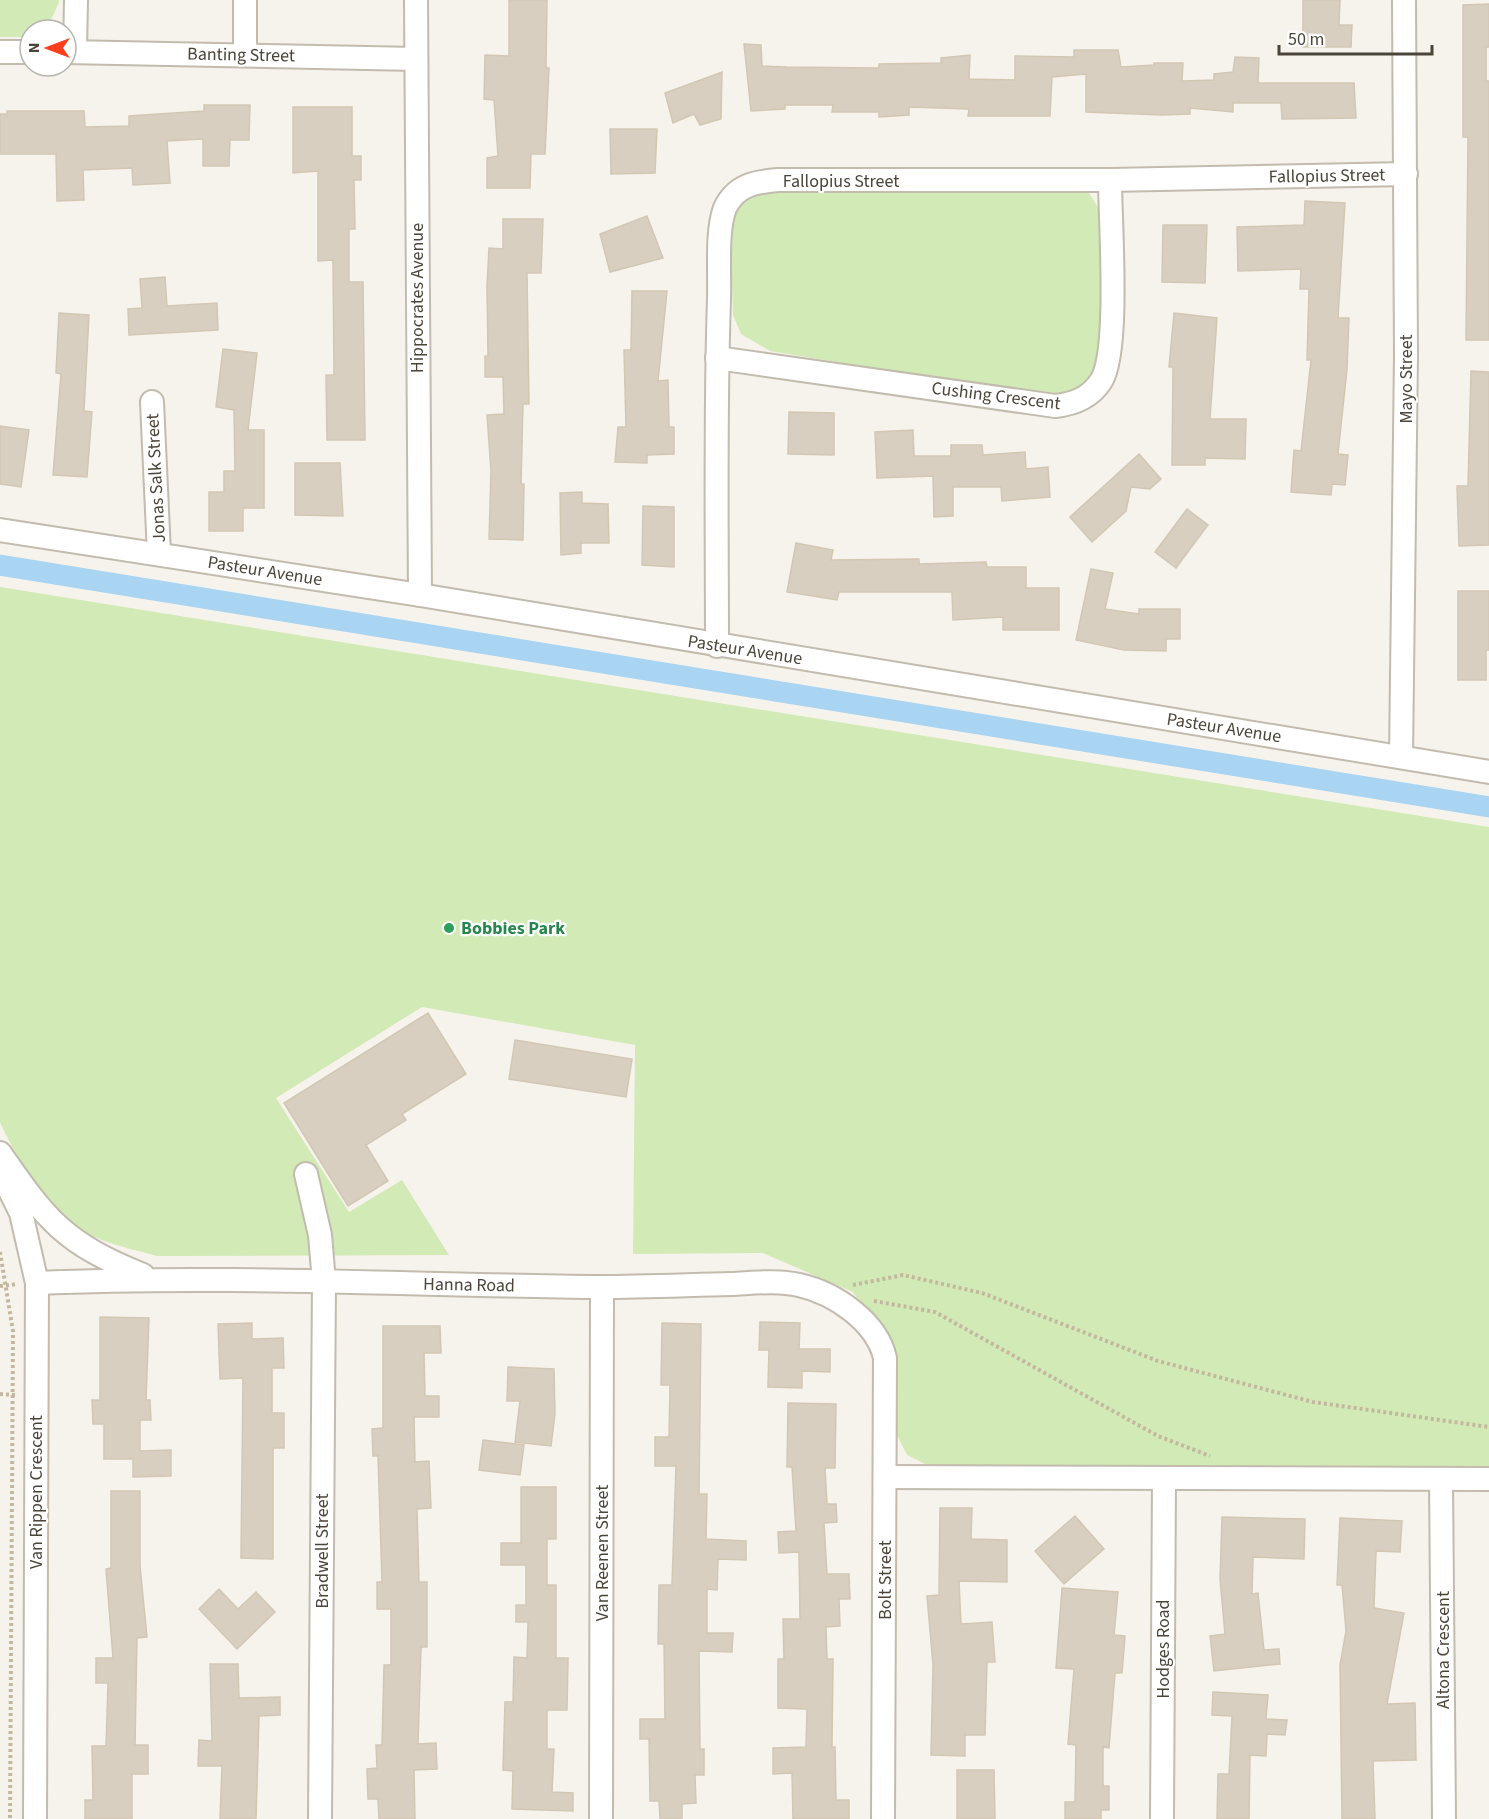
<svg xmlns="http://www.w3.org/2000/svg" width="1489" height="1819" font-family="'Source Sans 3',sans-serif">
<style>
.green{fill:#d2eab5}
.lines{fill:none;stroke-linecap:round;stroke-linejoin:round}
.canal{stroke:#a9d4f2;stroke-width:21}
.building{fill:#d8cfc1;stroke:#d3c7b4;stroke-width:1.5}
.minor-casing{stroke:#c2bbae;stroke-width:26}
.path{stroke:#c4b79f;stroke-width:4;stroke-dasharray:3 3;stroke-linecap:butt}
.minor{stroke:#fff;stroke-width:22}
.leisure-dot{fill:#2e9e5b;stroke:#fff;stroke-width:2}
.labels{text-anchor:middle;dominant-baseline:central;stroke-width:4.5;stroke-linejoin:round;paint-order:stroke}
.street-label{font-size:18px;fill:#4b4439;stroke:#fff}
.leisure-label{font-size:18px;font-weight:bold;fill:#27864d;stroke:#fff;text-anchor:start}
</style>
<rect width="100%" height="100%" fill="#f6f3ec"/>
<g class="green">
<path d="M0 0H59V2C52 18 49 30 30 30L28 37H0Z"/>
<polygon points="1074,185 1089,193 1101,212 1104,337 1101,364 1083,390 1048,397 770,351 741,334 733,315 730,216 741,199 754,190"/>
<path d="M0 587 1489 827V1469L929 1466 907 1455 894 1429 881 1333 853 1292 763 1253 633 1254 635 1045 422 1007 276 1098 349 1212 402 1180 449 1255 157 1256C129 1248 95 1242 71 1223 39 1197 17 1159 0 1122Z"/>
</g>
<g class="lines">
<polyline class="canal" points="0,565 1489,807"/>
</g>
<g class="building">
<polygon points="509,0 547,0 546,68 549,68 545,154 531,154 530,188 487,188 487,158 498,156 494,100 484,99 485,55 509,56"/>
<polygon points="1303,0 1340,0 1339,25 1352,25 1351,47 1303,47"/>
<polygon points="1489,4 1489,47 1486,47 1486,81 1489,81 1489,340 1466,340 1468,137 1463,137 1463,5"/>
<polygon points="744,44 761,45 762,66 786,67 879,68 879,64 941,63 941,58 970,55 969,79 1015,80 1015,56 1074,57 1074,50 1118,50 1121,67 1154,65 1154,63 1183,63 1182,81 1214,80 1214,74 1233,72 1235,57 1259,58 1258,83 1354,83 1356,118 1282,119 1281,103 1233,103 1233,112 1190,108 1190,114 1162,115 1086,112 1086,74 1052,77 1050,116 968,116 969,109 909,107 909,115 879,117 879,112 832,112 833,105 785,105 785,109 751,111"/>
<polygon points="722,72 721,119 700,125 694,114 673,123 665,93"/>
<polygon points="204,105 250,105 249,140 230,140 229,166 203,166 203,139 167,141 170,183 133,185 132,168 83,170 84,200 57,201 56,154 0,154 0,114 7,114 7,111 84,111 85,127 129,126 129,116 204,111"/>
<polygon points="293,107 352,107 352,156 361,156 361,180 354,180 355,229 349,229 349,282 363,282 365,440 327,440 326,375 334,375 333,260 318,261 318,171 293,173"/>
<polygon points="610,129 657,129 655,173 611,174"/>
<polygon points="1305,201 1345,203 1338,318 1349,318 1347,369 1338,454 1348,455 1345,485 1332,484 1331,495 1291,492 1294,450 1301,451 1311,360 1307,360 1309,289 1300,289 1301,269 1238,271 1237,227 1304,225"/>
<polygon points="647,216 663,258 610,272 600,234"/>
<polygon points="503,219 543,219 541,273 527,273 529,404 523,404 521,484 524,484 523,540 489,539 491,471 487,415 504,414 503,377 485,377 485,356 488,356 487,286 489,248 503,249"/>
<polygon points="1163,225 1207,225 1205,283 1162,282"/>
<polygon points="165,277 167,306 217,303 218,330 129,335 128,309 142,308 140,279"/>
<polygon points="632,291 667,291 658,381 668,380 669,427 674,427 674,454 647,455 647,463 615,462 618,427 626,427 624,350 631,350"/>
<polygon points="59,313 89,315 84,411 92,412 87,477 53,475 61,374 56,373"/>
<polygon points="1174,313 1217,318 1210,419 1246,419 1245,459 1205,458 1205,465 1172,465 1173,367 1169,367"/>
<polygon points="223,349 257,353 248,430 264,430 264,508 243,508 243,531 209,531 209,492 224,492 224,471 235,471 234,410 216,407"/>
<polygon points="1471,371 1489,372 1489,545 1459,546 1457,486 1468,486"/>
<polygon points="789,412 834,413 834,455 788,454"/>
<polygon points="0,426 29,430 21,487 0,484"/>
<polygon points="913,430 914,456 951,456 951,445 982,445 983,455 1025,452 1026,469 1048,467 1050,497 1002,501 1001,487 953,487 953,516 934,517 933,476 877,478 875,432"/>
<polygon points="1139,454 1161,479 1150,489 1131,487 1126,511 1092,542 1070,517"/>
<polygon points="295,463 340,463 343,516 295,515"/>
<polygon points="582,492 582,503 608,504 609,543 581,543 581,553 561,555 560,493"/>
<polygon points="643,506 674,507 674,567 642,565"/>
<polygon points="1187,509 1208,525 1176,568 1155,552"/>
<polygon points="796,543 833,550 831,560 919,559 919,564 986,562 987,567 1026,567 1026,588 1059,588 1059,630 1003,630 1003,617 953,620 952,592 839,592 837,600 787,592"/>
<polygon points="1091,569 1113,573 1105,609 1139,614 1139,609 1180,609 1180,639 1166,639 1166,651 1124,650 1076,640"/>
<polygon points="1458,591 1489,591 1489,650 1486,650 1486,680 1458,680"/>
<polygon points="428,1013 466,1074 402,1114 406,1120 366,1145 388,1181 348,1206 284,1103"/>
<polygon points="515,1040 632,1059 626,1097 509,1079"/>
<polygon points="100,1317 149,1318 146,1400 150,1400 151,1420 140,1420 140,1451 171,1450 171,1476 133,1477 133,1459 104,1459 104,1424 93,1424 92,1400 100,1400"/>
<polygon points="760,1322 800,1323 799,1349 830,1349 830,1372 802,1371 802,1388 768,1387 769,1350 759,1350"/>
<polygon points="252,1323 252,1339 283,1338 284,1368 272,1368 272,1413 284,1413 284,1448 273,1448 273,1559 241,1558 243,1378 220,1379 218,1324"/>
<polygon points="662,1323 701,1324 699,1494 707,1494 706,1539 746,1541 746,1560 718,1559 717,1590 707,1589 707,1633 733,1633 732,1652 699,1651 700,1749 704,1749 704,1775 695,1775 696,1803 682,1804 682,1819 660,1819 659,1801 650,1801 649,1739 640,1739 640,1719 665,1719 664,1644 658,1644 659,1585 672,1585 676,1466 655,1466 655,1437 669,1437 670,1385 661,1385"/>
<polygon points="383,1326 440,1326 441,1353 424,1353 425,1396 439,1396 439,1417 414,1417 415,1462 429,1461 431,1508 417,1509 419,1582 427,1582 427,1647 421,1647 418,1744 436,1743 437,1769 414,1770 415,1819 379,1819 378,1799 368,1799 367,1769 377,1768 376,1745 382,1745 384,1665 391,1665 391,1609 377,1609 377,1582 382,1582 378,1456 373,1456 372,1429 383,1428"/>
<polygon points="508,1367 554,1369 555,1414 551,1446 515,1442 520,1401 507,1401"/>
<polygon points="788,1403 836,1404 835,1468 825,1468 827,1504 836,1504 837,1522 824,1523 827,1574 849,1574 850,1599 839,1599 840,1626 826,1627 827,1659 833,1659 832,1747 835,1747 836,1800 849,1800 849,1819 793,1819 792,1773 773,1774 773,1748 806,1747 807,1709 778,1708 778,1659 784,1659 783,1619 800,1619 799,1552 779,1553 778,1532 796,1531 792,1467 787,1467"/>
<polygon points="483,1440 524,1445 520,1475 479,1470"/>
<polygon points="521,1487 556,1487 556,1539 547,1539 547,1585 556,1585 556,1658 568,1658 567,1710 547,1710 547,1749 554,1749 552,1792 573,1793 573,1811 512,1809 513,1771 503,1770 505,1702 513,1702 514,1657 527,1658 528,1622 516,1622 516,1605 526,1605 526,1565 501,1565 501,1543 521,1543"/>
<polygon points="111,1491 140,1491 140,1566 147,1637 137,1638 135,1745 148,1745 148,1774 132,1774 132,1819 85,1819 85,1800 93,1800 92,1746 106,1746 108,1683 96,1683 96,1658 113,1658 106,1569 111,1568"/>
<polygon points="940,1508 972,1508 971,1539 1007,1540 1007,1582 959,1581 961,1624 992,1622 995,1662 987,1662 985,1735 965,1735 965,1756 931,1755 933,1665 927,1596 939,1595"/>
<polygon points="1075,1516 1104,1549 1064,1584 1035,1551"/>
<polygon points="1222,1517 1305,1519 1304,1559 1253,1557 1252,1594 1258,1593 1264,1650 1279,1649 1280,1664 1214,1671 1210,1636 1225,1634 1220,1579"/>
<polygon points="1340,1518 1402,1521 1400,1552 1376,1551 1374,1608 1404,1613 1387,1704 1415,1703 1416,1760 1373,1761 1375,1819 1342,1819 1340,1665 1346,1631 1342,1585 1337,1585"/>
<polygon points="1062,1588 1118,1592 1114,1635 1125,1636 1122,1673 1115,1673 1109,1748 1103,1747 1103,1786 1109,1786 1109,1810 1101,1810 1101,1819 1065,1819 1065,1802 1075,1802 1076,1745 1068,1744 1074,1669 1056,1668"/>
<polygon points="219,1589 238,1609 256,1592 275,1612 237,1649 199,1609"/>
<polygon points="210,1664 238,1664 239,1698 280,1697 280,1715 259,1716 256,1819 220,1819 222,1766 198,1766 199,1740 212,1741"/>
<polygon points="1213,1692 1268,1695 1266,1719 1287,1720 1285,1735 1267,1734 1266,1756 1250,1755 1249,1819 1217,1819 1218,1774 1229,1774 1232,1716 1212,1715"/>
<polygon points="957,1770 994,1770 995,1819 957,1819"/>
</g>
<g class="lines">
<g class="minor-casing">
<g id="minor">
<polyline points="245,0 245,55"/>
<polyline points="416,0 420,595"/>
<polyline points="0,52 30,52"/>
<polyline points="66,52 416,59"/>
<polyline points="75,52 76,0"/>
<path d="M717 358 1055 406C1074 404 1090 398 1101 381 1120 352 1110 221 1110 180"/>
<polyline points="152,402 159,554"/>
<polyline points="0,530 420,595 1489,772"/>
<path d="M717 646C717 530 715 415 719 299 720 274 716 231 725 208 736 185 755 182 778 180H1110L1406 174"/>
<polyline points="1401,757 1406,355 1404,0"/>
<path d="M0 1153C47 1221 64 1243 143 1275"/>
<polyline points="0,1171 21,1213 37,1283 35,1819"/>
<polyline points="306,1174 320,1235 324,1282 320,1819"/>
<path d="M37 1283C224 1275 412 1285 600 1287 643 1287 687 1285 731 1284 754 1283 777 1280 799 1285 835 1293 877 1322 885 1358L883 1819"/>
<polyline points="886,1477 1489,1479"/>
<polyline points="1441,1481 1444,1819"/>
<polyline points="601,1819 602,1287"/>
<polyline points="1162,1819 1164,1479"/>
</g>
</g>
<g class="path">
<polyline points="0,1252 13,1331 10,1819"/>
<polyline points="853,1285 903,1275 982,1293 1158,1361 1313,1402 1489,1427"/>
<polyline points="0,1286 18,1284"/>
<polyline points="874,1301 935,1312 1158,1436 1210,1456"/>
<polyline points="0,1394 15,1395"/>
</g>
<use href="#minor" class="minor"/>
</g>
<circle class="leisure-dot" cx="449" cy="928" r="6"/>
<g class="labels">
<g class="street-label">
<text transform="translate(241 55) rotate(1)">Banting Street</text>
<text transform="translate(1327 176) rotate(-1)">Fallopius Street</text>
<text x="841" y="181">Fallopius Street</text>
<text transform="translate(417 298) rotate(-90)">Hippocrates Avenue</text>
<text transform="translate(1406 379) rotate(-90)">Mayo Street</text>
<text transform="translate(996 396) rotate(7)">Cushing Crescent</text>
<text transform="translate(156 478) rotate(-93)">Jonas Salk Street</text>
<text transform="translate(265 571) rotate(9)">Pasteur Avenue</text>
<text transform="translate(745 650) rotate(9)">Pasteur Avenue</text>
<text transform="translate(1224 728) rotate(9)">Pasteur Avenue</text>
<text transform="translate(469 1285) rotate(1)">Hanna Road</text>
<text transform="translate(36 1492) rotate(-90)">Van Rippen Crescent</text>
<text transform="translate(322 1551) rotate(-90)">Bradwell Street</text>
<text transform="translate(602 1553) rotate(-90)">Van Reenen Street</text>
<text transform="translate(885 1580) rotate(-90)">Bolt Street</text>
<text transform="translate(1163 1649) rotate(-90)">Hodges Road</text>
<text transform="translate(1443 1650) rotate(-90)">Altona Crescent</text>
</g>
<g class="leisure-label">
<text x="461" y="928">Bobbies Park</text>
</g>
</g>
<g transform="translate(48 48) rotate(270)"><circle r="28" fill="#ffffff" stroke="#b7b4b0" stroke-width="1.5"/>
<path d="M0-4.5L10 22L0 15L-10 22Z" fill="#fc3f1d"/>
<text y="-9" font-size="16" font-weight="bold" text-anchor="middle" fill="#4b4439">N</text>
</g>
<path d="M1279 45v9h153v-9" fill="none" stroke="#4b4439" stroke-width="3"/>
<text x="1288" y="45" font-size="18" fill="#4b4439" stroke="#ffffff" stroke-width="4.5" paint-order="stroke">50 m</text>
</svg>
